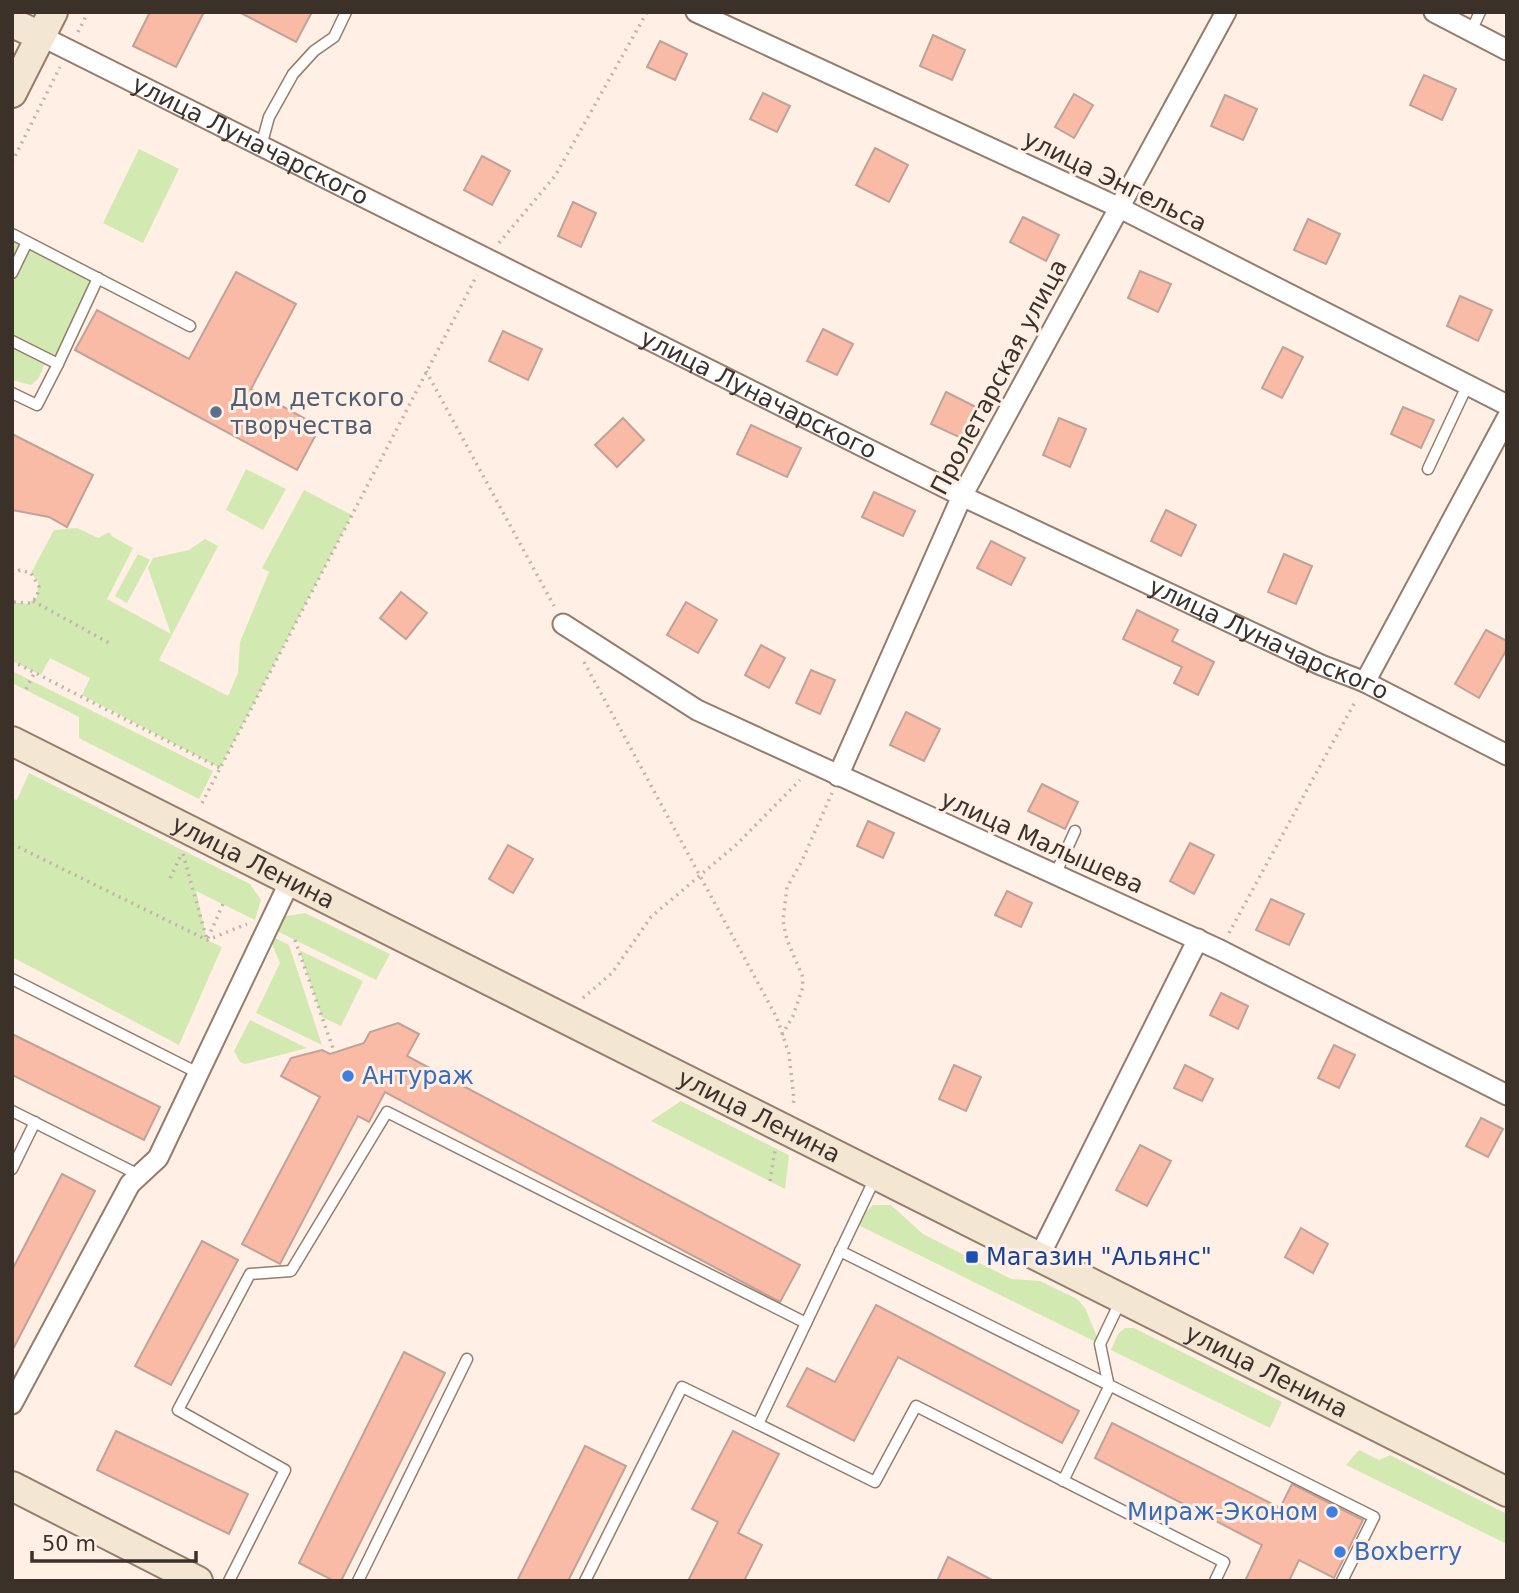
<svg xmlns="http://www.w3.org/2000/svg" width="1519" height="1593" font-family="'DejaVu Sans',sans-serif">
<style>
.green{fill:#d2e9b2}
.building{fill:#f9baa6;stroke:#c0a298;stroke-width:2}
.lines{fill:none;stroke-linecap:round;stroke-linejoin:round}
.lane-casing{stroke:#957d6c;stroke-width:13}
.street-casing{stroke:#957d6c;stroke-width:23}
.secondary-casing{stroke:#957d6c;stroke-width:32}
.path{stroke:#c1b3a9;stroke-width:3.5;stroke-dasharray:2 5;stroke-linecap:butt}
.lane{stroke:#fff;stroke-width:10}
.street{stroke:#fff;stroke-width:19}
.secondary{stroke:#f3e6d2;stroke-width:28}
.service-dot{fill:#5c6f8a;stroke:#ffefe4;stroke-width:2.5}
.shop-dot{fill:#3f7fe0;stroke:#ffefe4;stroke-width:2.5}
.transit-dot{fill:#1a4fb4;stroke:#ffefe4;stroke-width:2.5}
.labels{text-anchor:middle;dominant-baseline:central;stroke-width:6;stroke-linejoin:round;paint-order:stroke}
.street-label{font-size:24px;fill:#3b3129;stroke:#ffefe4}
.service-label{font-size:24px;fill:#4e5e75;stroke:#ffefe4;text-anchor:start}
.shop-label{font-size:24px;fill:#366cbe;stroke:#ffefe4;text-anchor:start}
.transit-label{font-size:24px;fill:#164399;stroke:#ffefe4;text-anchor:start}
</style>
<rect width="100%" height="100%" fill="#ffefe4"/>
<g class="green">
<polygon points="139,149 179,169 143,243 103,223"/>
<polygon points="12,234 98,278 58,364 47,359 38,379 31,385 12,380"/>
<polygon points="246,469 286,489 263,530 226,510"/>
<polygon points="304,490 352,515 220,768 82,695 90,678 50,658 41,675 12,661 12,602 27,604 37,597 38,581 31,573 54,530 77,528 98,538 109,532 113,537 133,548 107,599 171,634 148,568 153,558 189,550 205,539 218,546 159,660 228,696 238,673 240,642 269,572 262,568"/>
<polygon points="138,554 150,560 127,603 115,596"/>
<polygon points="12,671 213,771 199,799 79,738 79,717 12,683"/>
<polygon points="29,773 250,884 261,900 255,920 196,891 207,940 222,947 179,1045 12,957 12,799 17,800"/>
<polygon points="305,913 390,954 376,980 269,927 281,917"/>
<polygon points="273,937 289,945 322,1045 256,1013 280,963 272,944"/>
<polygon points="299,950 363,981 341,1026 322,1017"/>
<polygon points="250,1020 307,1048 245,1064 240,1062 234,1051"/>
<polygon points="681,1101 789,1155 785,1189 651,1121"/>
<polygon points="873,1205 891,1205 923,1234 1011,1279 1040,1281 1077,1299 1085,1308 1100,1344 854,1223"/>
<polygon points="1125,1328 1134,1328 1282,1402 1270,1428 1111,1350 1118,1334"/>
<polygon points="1359,1450 1379,1460 1390,1455 1507,1514 1507,1544 1346,1465"/>
</g>
<g class="building">
<polygon points="150,12 204,12 176,67 133,46"/>
<polygon points="239,12 312,12 296,42"/>
<polygon points="933,35 965,50 952,80 920,66"/>
<polygon points="660,41 687,54 675,80 647,67"/>
<polygon points="1424,75 1456,89 1442,120 1410,105"/>
<polygon points="763,93 790,106 777,132 750,119"/>
<polygon points="1074,94 1093,105 1074,138 1055,127"/>
<polygon points="1225,95 1257,109 1243,140 1211,126"/>
<polygon points="875,148 908,165 889,202 856,185"/>
<polygon points="482,156 510,171 492,205 464,190"/>
<polygon points="573,202 596,213 581,247 558,236"/>
<polygon points="1023,217 1059,235 1046,261 1010,242"/>
<polygon points="1308,219 1340,234 1326,264 1294,250"/>
<polygon points="1140,271 1171,284 1158,312 1128,298"/>
<polygon points="236,272 296,304 251,389 320,427 297,470 75,350 97,310 189,359"/>
<polygon points="1460,296 1492,310 1478,341 1447,326"/>
<polygon points="823,329 853,344 837,375 807,361"/>
<polygon points="503,331 542,349 528,380 489,361"/>
<polygon points="1283,347 1303,357 1282,398 1262,388"/>
<polygon points="946,392 976,407 961,438 931,424"/>
<polygon points="1403,407 1434,420 1421,448 1391,434"/>
<polygon points="623,418 644,440 617,467 595,445"/>
<polygon points="1059,418 1086,429 1070,467 1043,455"/>
<polygon points="751,425 801,448 787,477 737,454"/>
<polygon points="12,434 93,475 67,527 49,517 12,510"/>
<polygon points="874,492 915,511 903,536 862,517"/>
<polygon points="1166,510 1196,525 1181,556 1151,541"/>
<polygon points="991,541 1025,558 1011,585 977,568"/>
<polygon points="1284,554 1312,566 1296,604 1268,592"/>
<polygon points="401,592 427,613 406,639 380,618"/>
<polygon points="686,602 717,620 698,653 667,635"/>
<polygon points="1137,610 1178,630 1172,641 1214,662 1198,695 1174,683 1182,667 1123,639"/>
<polygon points="1486,630 1507,641 1507,649 1479,698 1455,684"/>
<polygon points="761,645 785,658 769,688 745,675"/>
<polygon points="811,670 835,680 820,714 796,703"/>
<polygon points="906,712 940,729 924,761 890,745"/>
<polygon points="1042,784 1078,802 1065,829 1028,811"/>
<polygon points="868,821 894,833 883,858 857,846"/>
<polygon points="1190,843 1214,855 1194,894 1170,881"/>
<polygon points="508,845 533,859 513,893 489,879"/>
<polygon points="1007,891 1032,903 1021,927 995,915"/>
<polygon points="1271,899 1304,914 1289,945 1256,930"/>
<polygon points="1221,993 1248,1006 1238,1029 1210,1015"/>
<polygon points="398,1023 419,1034 407,1056 800,1265 780,1302 385,1092 369,1122 358,1116 280,1264 242,1244 320,1097 281,1076 291,1058 322,1050 330,1054 364,1043 370,1032"/>
<polygon points="12,1034 160,1107 144,1140 12,1075"/>
<polygon points="1334,1045 1355,1055 1339,1088 1318,1078"/>
<polygon points="954,1065 981,1077 966,1111 939,1099"/>
<polygon points="1185,1065 1213,1079 1202,1101 1174,1088"/>
<polygon points="1481,1118 1503,1129 1488,1157 1466,1146"/>
<polygon points="1140,1145 1171,1161 1147,1206 1116,1190"/>
<polygon points="62,1174 95,1191 12,1351 12,1270"/>
<polygon points="1301,1228 1328,1244 1313,1273 1285,1257"/>
<polygon points="202,1241 238,1260 171,1385 135,1366"/>
<polygon points="876,1305 1079,1411 1062,1443 898,1357 854,1441 787,1406 807,1368 835,1382"/>
<polygon points="404,1352 445,1373 341,1581 334,1581 299,1563"/>
<polygon points="1112,1423 1280,1508 1292,1484 1363,1520 1334,1578 1299,1560 1289,1581 1245,1581 1262,1545 1095,1458"/>
<polygon points="116,1431 248,1494 229,1534 97,1470"/>
<polygon points="733,1431 779,1454 738,1533 762,1545 744,1581 688,1581 718,1522 692,1509"/>
<polygon points="585,1446 626,1466 568,1581 517,1581"/>
<polygon points="948,1557 994,1581 937,1581"/>
</g>
<g class="lines">
<g class="lane-casing">
<g id="lane">
<polyline points="1471,31 1480,12"/>
<polyline points="261,146 269,117 293,74 314,51 334,37 346,12"/>
<polyline points="12,234 190,326"/>
<polyline points="12,273 27,242"/>
<polyline points="12,341 58,364 98,278"/>
<polyline points="12,393 37,405 58,364"/>
<polyline points="1428,469 1467,386"/>
<polyline points="1055,875 1075,831"/>
<polyline points="12,979 200,1074"/>
<polyline points="12,1111 139,1175"/>
<polyline points="12,1169 35,1122"/>
<polyline points="876,1176 758,1424 875,1482 916,1406 1224,1562 1215,1581"/>
<polyline points="840,1251 1374,1517 1342,1581"/>
<polyline points="1063,1481 1109,1387 1100,1344 1120,1302"/>
<polyline points="229,1581 285,1470 178,1410 250,1274 291,1271 387,1112 806,1323"/>
<polyline points="358,1581 467,1359"/>
<polyline points="585,1581 682,1387 758,1424"/>
</g>
</g>
<g class="street-casing">
<g id="street">
<polyline points="696,12 1118,207 1507,405"/>
<polyline points="1434,12 1507,50"/>
<path id="s1" d="M41 36 962 496 1321 665 1365 682 1507 755"/>
<polyline points="563,624 697,710 1220,950 1507,1095"/>
<polyline points="1365,682 1507,418"/>
<polyline points="838,776 962,496 1226,12"/>
<polyline points="1039,1257 1198,939"/>
<polyline points="12,1404 130,1184 158,1158 290,881"/>
</g>
</g>
<g class="secondary-casing">
<g id="secondary">
<polyline points="12,23 41,36"/>
<polyline points="12,93 53,12"/>
<path id="s2" d="M12 741 1507 1492"/>
<polyline points="12,1486 198,1581"/>
</g>
</g>
<g class="path">
<polyline points="78,32 88,12"/>
<polyline points="12,162 60,67"/>
<polyline points="499,243 555,176 647,12"/>
<polyline points="426,371 554,606"/>
<polyline points="12,574 20,570 31,573 39,587 37,597 30,603 12,602"/>
<polyline points="33,601 109,643"/>
<polyline points="12,661 220,768"/>
<polyline points="584,662 777,1018 789,1054 794,1100 792,1107"/>
<polyline points="26,689 35,672"/>
<polyline points="202,803 477,275"/>
<polyline points="12,844 207,940 247,924"/>
<polyline points="183,854 207,940"/>
<polyline points="170,878 182,853"/>
<polyline points="1229,933 1356,700"/>
<polyline points="208,938 223,904"/>
<polyline points="295,940 336,1057"/>
<polyline points="583,998 612,973 651,917 737,844 800,780"/>
<polyline points="782,1035 793,1016 803,987 802,975 787,940 783,921 787,887 801,863 832,793"/>
<polyline points="770,1181 775,1150"/>
</g>
<use href="#lane" class="lane"/>
<use href="#street" class="street"/>
<use href="#secondary" class="secondary"/>
</g>
<circle class="service-dot" cx="216" cy="412" r="7"/>
<g class="shop-dot">
<circle cx="348" cy="1076" r="7"/>
<circle cx="1332" cy="1512" r="7"/>
<circle cx="1340" cy="1552" r="7"/>
</g>
<rect class="transit-dot" x="965" y="1250" width="14" height="14" rx="3.5"/>
<g class="labels">
<g class="street-label">
<text stroke="none"><textPath href="#s1" startOffset="234">улица Луначарского</textPath></text>
<text transform="translate(1115 181) rotate(26)">улица Энгельса</text>
<text transform="translate(999 377) rotate(-62)">Пролетарская улица</text>
<text stroke="none"><textPath href="#s1" startOffset="802">улица Луначарского</textPath></text>
<text stroke="none"><textPath href="#s1" startOffset="1368">улица Луначарского</textPath></text>
<text transform="translate(1042 842) rotate(24)">улица Малышева</text>
<text stroke="none"><textPath href="#s2" startOffset="270">улица Ленина</textPath></text>
<text stroke="none"><textPath href="#s2" startOffset="836">улица Ленина</textPath></text>
<text stroke="none"><textPath href="#s2" startOffset="1404">улица Ленина</textPath></text>
</g>
<g class="service-label">
<text x="230" y="398">Дом детского<tspan x="230" dy="28">творчества</tspan></text>
</g>
<g class="shop-label">
<text x="362" y="1076">Антураж</text>
<text x="1318" y="1512" text-anchor="end">Мираж-Эконом</text>
<text x="1354" y="1552">Boxberry</text>
</g>
<g class="transit-label">
<text x="986" y="1257">Магазин "Альянс"</text>
</g>
</g>
<rect width="1519" height="1593" fill="none" stroke="#3b3129" stroke-width="28"/>
<path d="M32 1551v10h164v-10" fill="none" stroke="#3b3129" stroke-width="3.5"/>
<text x="42" y="1551" font-size="21" fill="#3b3129" stroke="#ffefe4" stroke-width="5" paint-order="stroke">50 m</text>
</svg>
